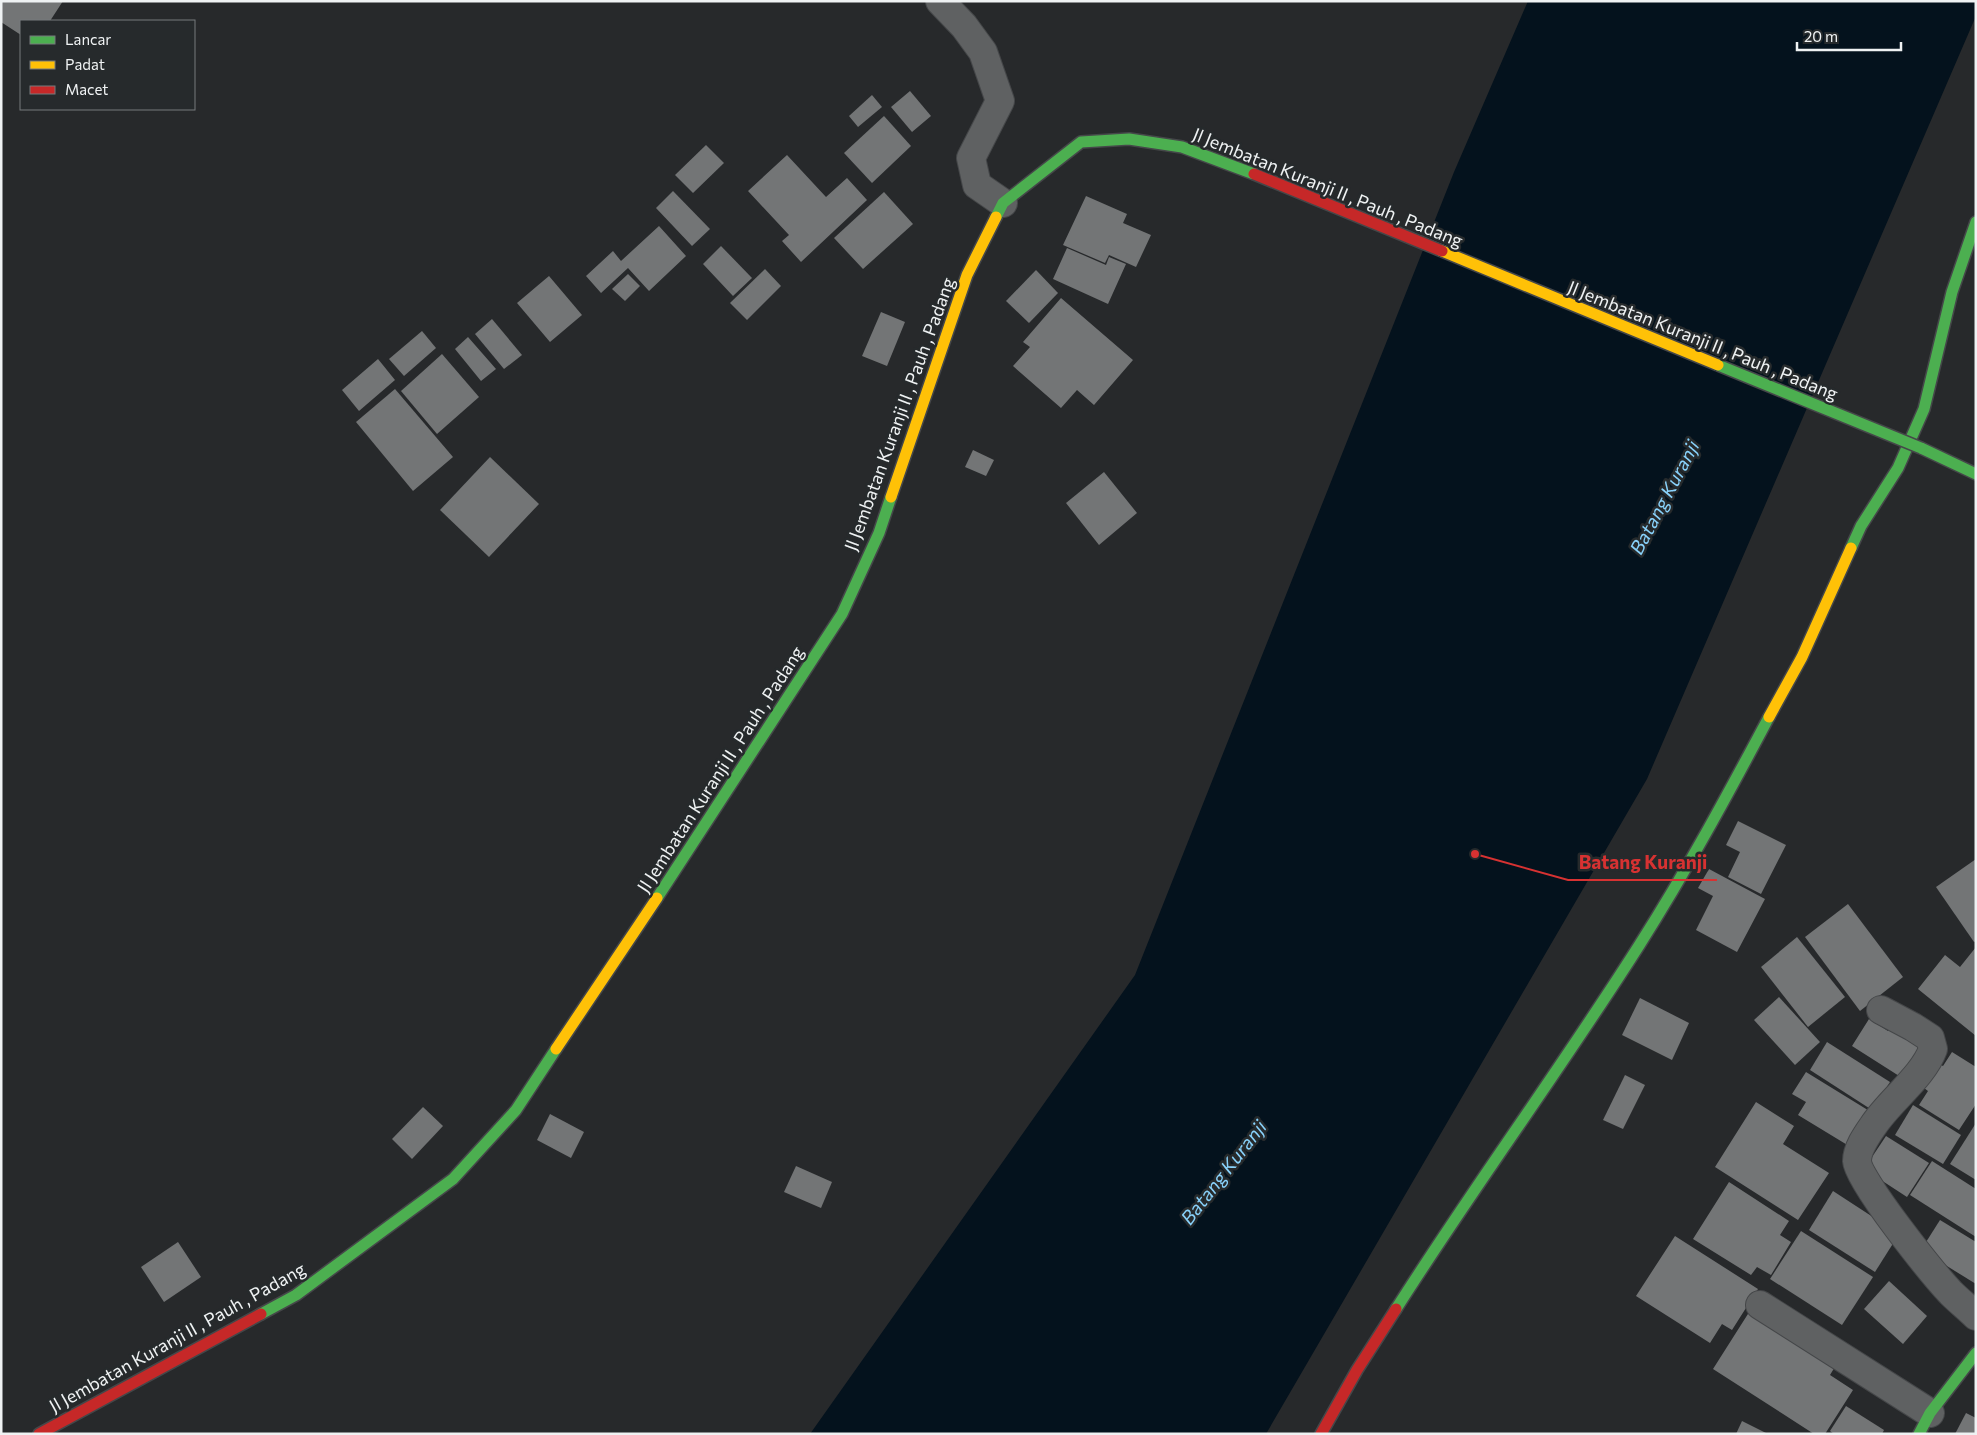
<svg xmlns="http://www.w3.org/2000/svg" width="1977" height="1435" font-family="Commissioner,sans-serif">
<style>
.water{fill:#04121d}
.building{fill:#737576}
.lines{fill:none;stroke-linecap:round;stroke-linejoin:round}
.street-casing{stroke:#454749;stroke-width:30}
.fast-casing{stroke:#454749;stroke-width:14}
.slow-casing{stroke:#454749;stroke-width:14}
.jam-casing{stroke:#454749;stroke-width:14}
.street{stroke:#5f6162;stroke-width:28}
.fast{stroke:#4caf50;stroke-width:11}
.slow{stroke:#ffc107;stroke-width:11}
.jam{stroke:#c62828;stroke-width:11}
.fast-bridge-casing{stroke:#454749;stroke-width:14;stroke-linecap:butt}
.slow-bridge-casing{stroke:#454749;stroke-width:14;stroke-linecap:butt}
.jam-bridge-casing{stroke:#454749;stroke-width:14;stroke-linecap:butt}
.fast-bridge{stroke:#4caf50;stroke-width:11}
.slow-bridge{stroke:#ffc107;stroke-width:11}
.jam-bridge{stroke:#c62828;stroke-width:11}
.labels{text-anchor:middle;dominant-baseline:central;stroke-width:5;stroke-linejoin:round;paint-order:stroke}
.street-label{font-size:18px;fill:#eff2f3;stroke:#262a2c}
.water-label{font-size:19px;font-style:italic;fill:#89d2fb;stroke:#262a2c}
.leader{fill:none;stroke:#d73232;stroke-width:2}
.callout-dot{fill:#d73232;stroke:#262a2c;stroke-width:2}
.callout-label{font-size:19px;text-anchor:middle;font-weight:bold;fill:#d73232;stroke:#262a2c;stroke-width:5;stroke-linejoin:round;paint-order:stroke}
</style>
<rect width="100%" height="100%" fill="#27292b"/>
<polygon class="water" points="1528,1 1976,1 1976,16 1647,779 1266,1434 810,1434 1135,975 1454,172"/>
<g class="building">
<polygon points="1,1 63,1 50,21 21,21 21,35 1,22"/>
<polygon points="910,91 931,116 912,132 891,107"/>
<polygon points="872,95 882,107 858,127 849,116"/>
<polygon points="884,116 911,146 872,183 844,153"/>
<polygon points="706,145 724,163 693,193 675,175"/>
<polygon points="787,155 826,197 847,178 867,200 801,262 782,241 789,235 748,191"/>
<polygon points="673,191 710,229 692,246 656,208"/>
<polygon points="884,192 913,224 863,269 834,238"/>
<polygon points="1086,196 1127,214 1123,223 1151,235 1136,267 1109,255 1105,263 1063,245"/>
<polygon points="659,226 686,256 649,291 628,268 601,293 586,276 613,251 621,261"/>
<polygon points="721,246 752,278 733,296 703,264"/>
<polygon points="1067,248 1106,265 1109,257 1126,264 1108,304 1053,279"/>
<polygon points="765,269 781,286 747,320 730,303"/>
<polygon points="1036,270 1058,293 1029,323 1006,301"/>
<polygon points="628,274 640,286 625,301 612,289"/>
<polygon points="549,276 582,315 550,342 517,303"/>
<polygon points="1061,298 1133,360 1094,405 1077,390 1061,408 1013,366 1030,347 1023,342"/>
<polygon points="881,312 905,322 887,366 862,356"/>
<polygon points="492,319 522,355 504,369 475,334"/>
<polygon points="422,331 436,348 404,376 389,359"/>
<polygon points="468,337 496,369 481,381 455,349"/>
<polygon points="442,354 479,397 437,434 401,391"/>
<polygon points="378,359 395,380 359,411 342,390"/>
<polygon points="395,389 453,457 413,491 356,422"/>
<polygon points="973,450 994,460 986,476 965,467"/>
<polygon points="490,457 539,504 489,557 440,510"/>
<polygon points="1104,472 1137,513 1099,545 1066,503"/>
<polygon points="1738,821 1786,845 1761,894 1728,877 1740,852 1726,845"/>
<polygon points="1976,859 1976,941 1974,942 1936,887"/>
<polygon points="1709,869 1765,899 1737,952 1696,930 1713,896 1698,888"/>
<polygon points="1848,904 1903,977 1860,1011 1805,937"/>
<polygon points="1797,937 1845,997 1808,1027 1761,967"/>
<polygon points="1976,947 1976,1036 1918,989 1945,955 1960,967"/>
<polygon points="1779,997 1820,1042 1795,1065 1754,1020"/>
<polygon points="1640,998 1689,1023 1672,1060 1622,1035"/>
<polygon points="1869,1019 1888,1031 1894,1021 1930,1045 1907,1081 1852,1046"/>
<polygon points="1827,1042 1890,1082 1872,1110 1810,1070"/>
<polygon points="1952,1052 1976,1067 1976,1104 1959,1130 1919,1105 1928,1091 1916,1082 1930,1059 1943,1066"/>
<polygon points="1806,1072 1871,1112 1849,1146 1798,1115 1806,1102 1792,1094"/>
<polygon points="1625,1075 1645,1085 1623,1129 1603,1120"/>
<polygon points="1756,1102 1794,1126 1783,1144 1829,1173 1798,1220 1715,1167"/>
<polygon points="1913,1105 1961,1135 1943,1164 1895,1135"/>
<polygon points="423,1107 443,1126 412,1159 392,1139"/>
<polygon points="550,1114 584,1132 571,1158 537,1140"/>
<polygon points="1976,1123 1976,1180 1950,1164"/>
<polygon points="1886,1136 1929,1163 1907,1197 1864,1169"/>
<polygon points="1932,1161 1976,1189 1976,1237 1910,1195"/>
<polygon points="796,1166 832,1182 821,1208 784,1192"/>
<polygon points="1729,1182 1789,1221 1780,1235 1791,1242 1771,1275 1757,1267 1751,1275 1693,1239"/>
<polygon points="1833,1191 1899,1234 1875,1272 1809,1230"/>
<polygon points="1940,1220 1976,1242 1976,1284 1921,1250"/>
<polygon points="1801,1231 1873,1277 1842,1325 1770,1279"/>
<polygon points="1675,1236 1758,1289 1732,1330 1722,1324 1710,1343 1636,1296"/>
<polygon points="178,1242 201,1277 164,1302 141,1267"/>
<polygon points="1889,1281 1927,1316 1903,1344 1864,1309"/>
<polygon points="1753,1306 1839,1360 1830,1375 1853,1390 1825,1434 1814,1434 1713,1369"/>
<polygon points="1846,1406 1884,1430 1882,1434 1834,1434 1830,1431"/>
<polygon points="1966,1413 1976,1418 1976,1434 1955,1434"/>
<polygon points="1742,1421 1768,1434 1736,1434"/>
</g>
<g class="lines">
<g class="street-casing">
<g id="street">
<polyline points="940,1 964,26 983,52 1000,101 971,158 977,185 1003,203"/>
<path d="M1881 1010 1913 1027 1930 1038 1933 1049C1923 1077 1889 1101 1873 1126 1866 1136 1857 1149 1857 1161 1858 1181 1934 1275 1951 1293 1959 1301 1968 1308 1976 1316"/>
<polyline points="1760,1305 1930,1413"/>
</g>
</g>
<g class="fast-casing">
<g id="fast">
<polyline points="996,217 1003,203 1081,142 1129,139 1182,147 1254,174"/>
<polyline points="1921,448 1976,474"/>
<polyline points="1851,548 1861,526 1898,468 1924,409 1952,292 1976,222"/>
<polyline points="657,898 842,614 879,533 891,497"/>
<path d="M1396 1309C1475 1185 1562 1067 1640 944 1687 870 1728 794 1769 717"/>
<polyline points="261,1314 296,1295 453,1179 516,1110 556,1049"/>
<polyline points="1919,1434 1930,1413 1976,1353"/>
</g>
</g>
<g class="slow-casing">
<g id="slow">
<polyline points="891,497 967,275 996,217"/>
<polyline points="1769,717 1802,657 1851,548"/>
<polyline points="556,1049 657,898"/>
</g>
</g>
<g class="jam-casing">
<g id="jam">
<polyline points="39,1434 261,1314"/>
<polyline points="1321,1434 1357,1370 1396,1309"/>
</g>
</g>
<use href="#street" class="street"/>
<use href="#fast" class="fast"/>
<use href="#slow" class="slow"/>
<use href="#jam" class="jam"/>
<g class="fast-bridge-casing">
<polyline id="fast-bridge" points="1718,365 1921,448"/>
</g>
<g class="slow-bridge-casing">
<polyline id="slow-bridge" points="1442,251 1718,365"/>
</g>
<g class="jam-bridge-casing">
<polyline id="jam-bridge" points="1254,174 1442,251"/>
</g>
<use href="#fast-bridge" class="fast-bridge"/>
<use href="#slow-bridge" class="slow-bridge"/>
<use href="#jam-bridge" class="jam-bridge"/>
</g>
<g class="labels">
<g class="street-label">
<text transform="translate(1328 187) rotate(22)">Jl Jembatan Kuranji II , Pauh , Padang</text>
<text transform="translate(1703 340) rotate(22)">Jl Jembatan Kuranji II , Pauh , Padang</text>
<text transform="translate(899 414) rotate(-70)">Jl Jembatan Kuranji II , Pauh , Padang</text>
<text transform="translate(720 769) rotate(-57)">Jl Jembatan Kuranji II , Pauh , Padang</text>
<text transform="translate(177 1337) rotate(-29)">Jl Jembatan Kuranji II , Pauh , Padang</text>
</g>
<g class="water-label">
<text transform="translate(1664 497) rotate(-62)">Batang Kuranji</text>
<text transform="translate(1223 1172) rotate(-52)">Batang Kuranji</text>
</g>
</g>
<path class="leader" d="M1475 854L1568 880H1717"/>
<circle class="callout-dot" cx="1475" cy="854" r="5"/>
<g class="callout-label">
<text x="1643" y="869">Batang Kuranji</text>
</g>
<rect width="1977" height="1435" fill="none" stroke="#eff2f3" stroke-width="5"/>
<rect x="20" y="20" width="175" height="90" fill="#262a2c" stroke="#767a7c"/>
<rect x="30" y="36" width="25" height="8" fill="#4caf50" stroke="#767a7c"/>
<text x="65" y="45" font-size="15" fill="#eff2f3">Lancar</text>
<rect x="30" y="61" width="25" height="8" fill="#ffc107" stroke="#767a7c"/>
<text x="65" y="70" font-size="15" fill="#eff2f3">Padat</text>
<rect x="30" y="86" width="25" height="8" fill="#c62828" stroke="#767a7c"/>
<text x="65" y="95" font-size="15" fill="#eff2f3">Macet</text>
<path d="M1797 42v8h104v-8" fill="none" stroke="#eff2f3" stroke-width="2.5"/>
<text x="1804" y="42" font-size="15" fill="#eff2f3" stroke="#262a2c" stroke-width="4" paint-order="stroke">20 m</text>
</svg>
